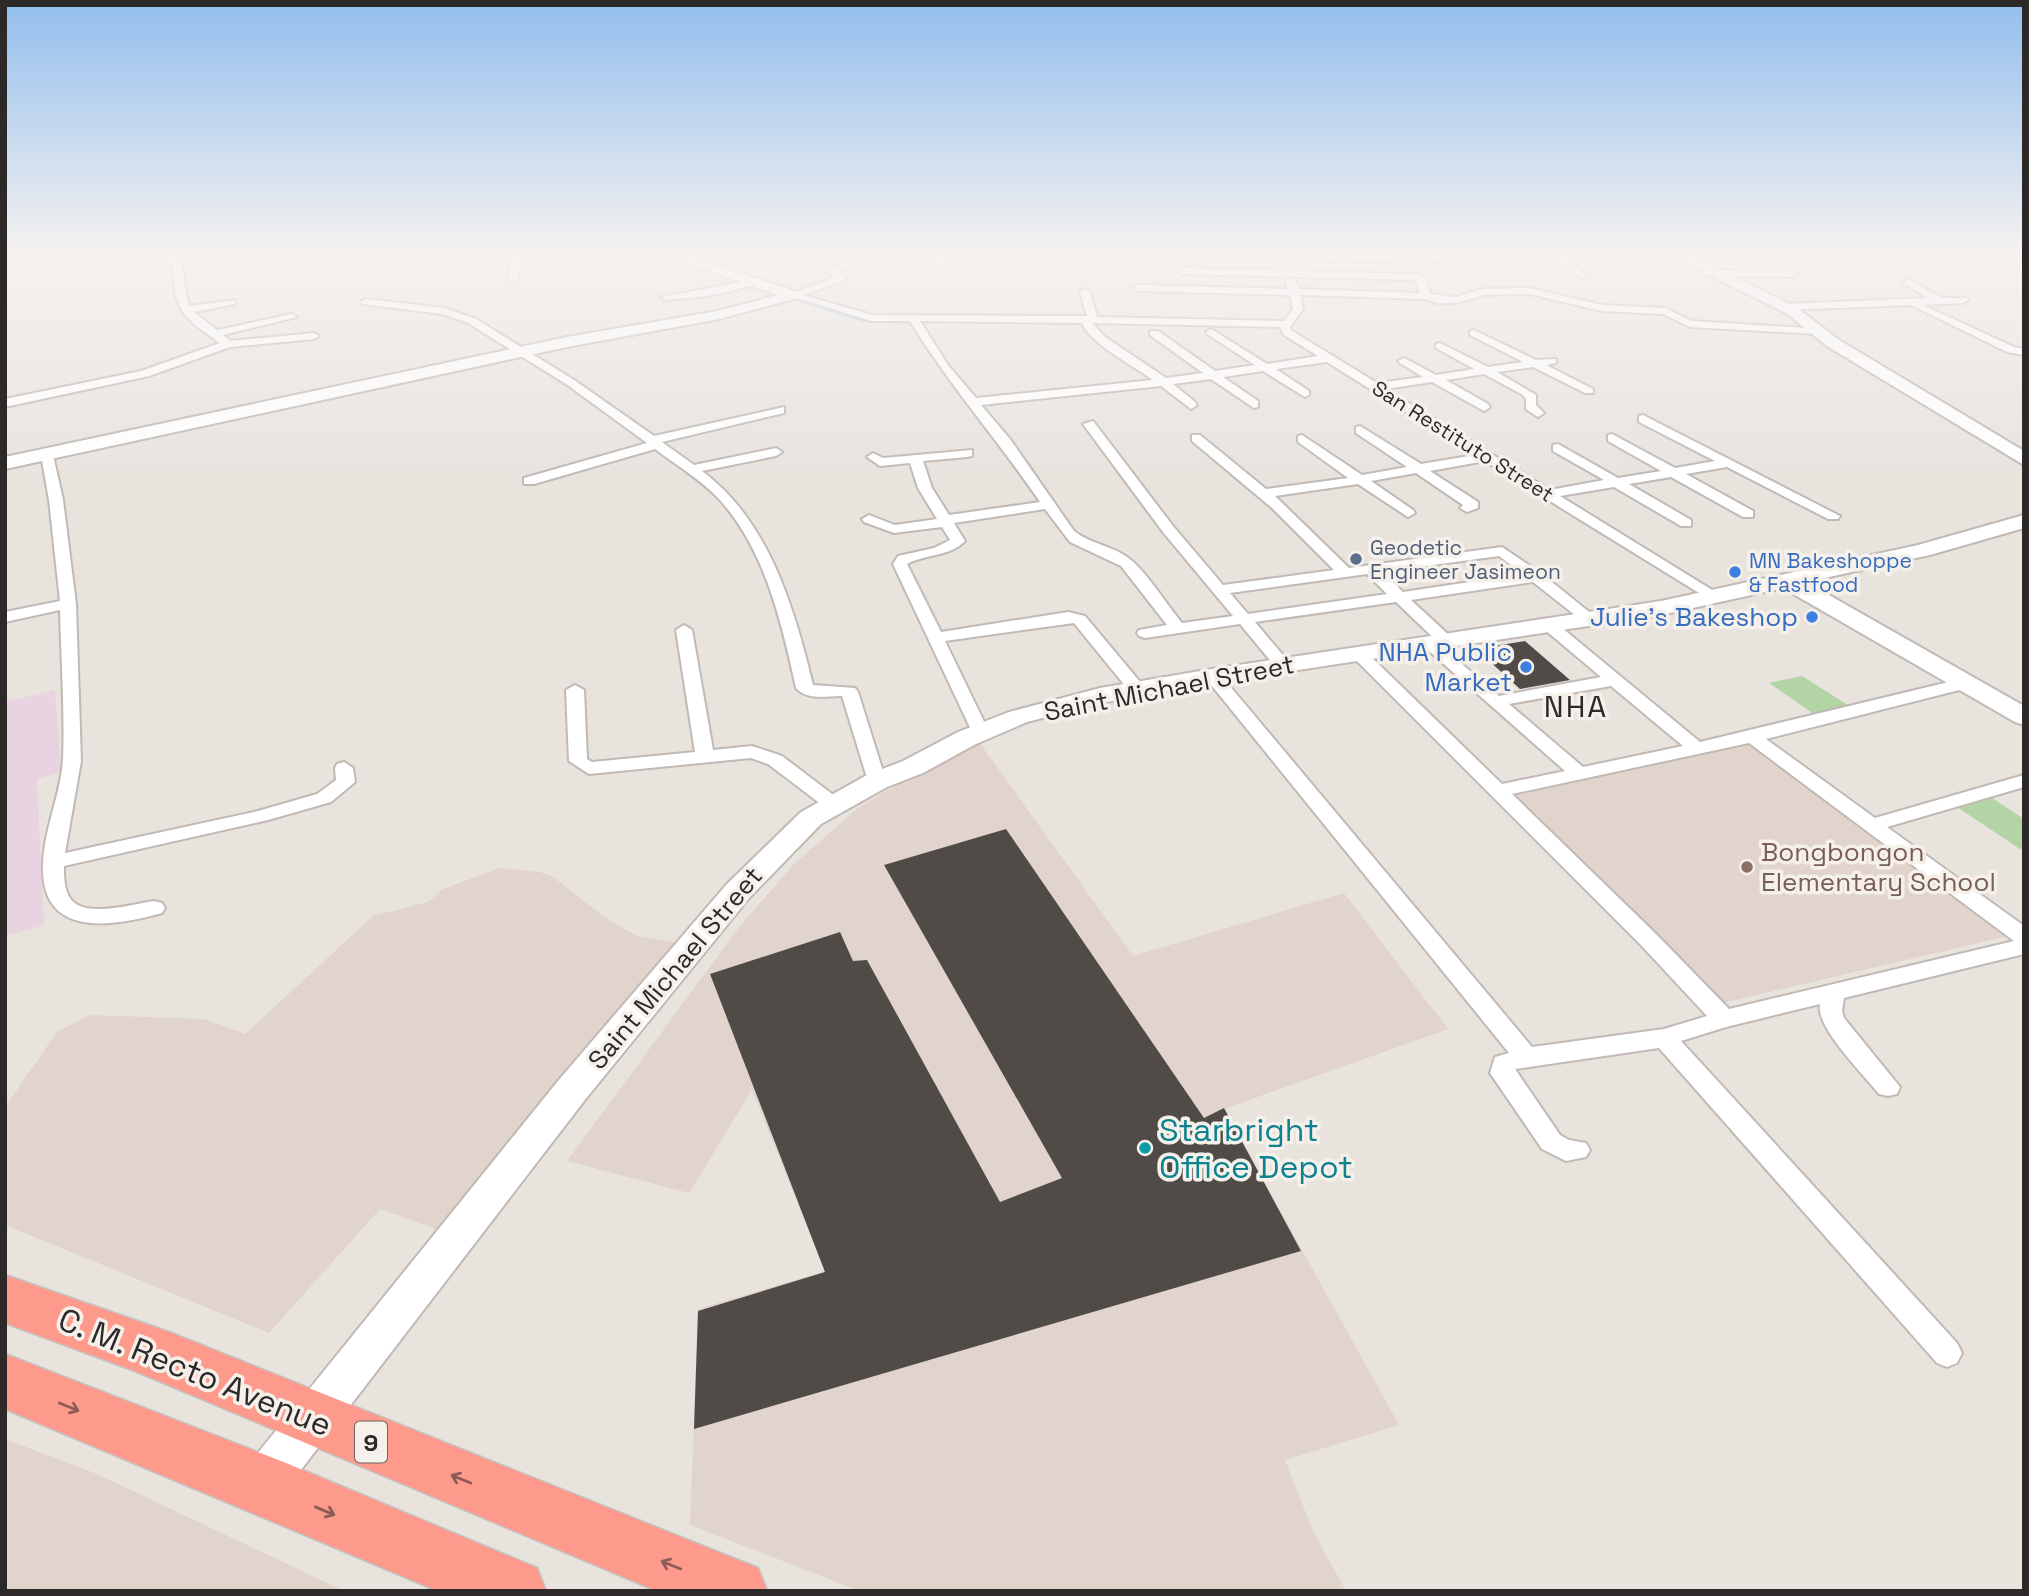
<svg xmlns="http://www.w3.org/2000/svg" width="2029" height="1596" font-family="'Space Grotesk',sans-serif">
<style>
.commercial{fill:#e9d3e1}
.built{fill:#e1d4cc}
.green{fill:#b3d4a5}
.lines{fill:none;stroke-linecap:round;stroke-linejoin:round}
.stream{stroke:#b1ccf4;stroke-width:3.5}
.canal{fill:#b1ccf4;fill-rule:evenodd}
.building{fill:#504b47}
.street-casing{stroke:#c0b9b5;stroke-width:4}
.secondary-casing{stroke:#c0b9b5;stroke-width:4}
.highway-casing{stroke:#c4c3c3;stroke-width:3}
.street{fill:#fff;fill-rule:evenodd}
.secondary{fill:#fff;fill-rule:evenodd}
.highway{fill:#fe9a8c;fill-rule:evenodd}
.oneway{stroke:#8a5c55}
.service-dot{fill:#5c6f8a;stroke:#f6f0eb;stroke-width:2.5}
.shop-dot{fill:#3f7fe0;stroke:#f6f0eb;stroke-width:2.5}
.education-dot{fill:#8d6e63;stroke:#f6f0eb;stroke-width:2.5}
.culture-dot{fill:#0f9aa8;stroke:#f6f0eb;stroke-width:2.5}
.labels{text-anchor:middle;dominant-baseline:central;stroke-width:7;stroke-linejoin:round;paint-order:stroke}
.far-street-label{font-size:21px;fill:#2c2928;stroke:#f6f0eb}
.far-service-label{font-size:21px;fill:#4e5e75;stroke:#f6f0eb;text-anchor:start}
.far-shop-label{font-size:21px;fill:#366cbe;stroke:#f6f0eb;text-anchor:start}
.shield{fill:#f6f0eb;stroke:#696562;stroke-width:2}
.shield-label{font-size:24px;font-weight:bold;fill:#2c2928}
.shop-label{font-size:26px;fill:#366cbe;stroke:#f6f0eb;text-anchor:end}
.street-label{font-size:26px;fill:#2c2928;stroke:#f6f0eb}
.education-label{font-size:26px;fill:#785e54;stroke:#f6f0eb;text-anchor:start}
.quarter-label{font-size:30px;letter-spacing:2px;fill:#2c2928;stroke:#f6f0eb}
.near-culture-label{font-size:32px;fill:#0d838f;stroke:#f6f0eb;text-anchor:start}
.near-street-label{font-size:32px;fill:#2c2928;stroke:#f6f0eb}
</style>
<rect width="100%" height="100%" fill="#e9e3de"/>
<polygon class="commercial" points="55,690 61,772 37,779 44,925 5,936 5,702"/>
<g class="built">
<polygon points="979,742 1133,956 1344,893 1448,1029 1224,1109 1399,1425 1285,1460 1313,1531 1346,1591 860,1591 690,1525 698,1309 825,1271 752,1090 689,1193 567,1161 739,927 794,864 857,809 908,778"/>
<polygon points="1749,744 2012,935 1723,1003 1503,798"/>
<polygon points="500,868 540,872 552,876 603,916 637,936 691,945 461,1238 380,1209 269,1333 5,1225 5,1107 57,1032 90,1015 204,1019 245,1034 373,916 428,902 443,889"/>
<polygon points="5,1439 97,1474 344,1591 5,1591"/>
</g>
<g class="green">
<polygon points="1802,676 1859,712 1824,721 1769,683"/>
<polygon points="1989,796 2024,819 2024,848 2020,849 1954,805"/>
</g>
<g class="lines">
<polyline class="stream" points="650,252 734,279"/>
<polygon class="canal" points="799,296 864,316 913,318 919,321 913,324 863,322 795,301 795,297"/>
</g>
<g class="building">
<polygon points="1525,641 1570,680 1520,689 1476,649"/>
<polygon points="1006,829 1204,1118 1224,1108 1301,1251 694,1429 698,1311 825,1272 710,974 840,932 853,961 867,960 1000,1202 1062,1178 884,865"/>
</g>
<g class="lines">
<g class="street-casing">
<g id="street">
<polygon points="75,252 101,252 5,267 5,261"/>
<path d="M162 252H172C189 267 181 288 190 306L235 300V304L194 312 217 330 292 314 297 317 223 335 230 341 314 333 319 336 314 339 230 347 149 376 5 407V399L141 371 220 343C204 331 183 320 177 299 170 278 180 271 162 252Z"/>
<polygon points="401,252 475,252 413,260 404,258"/>
<polygon points="511,252 521,252 518,278 513,281 508,278"/>
<polygon points="767,252 776,252 767,263 762,260"/>
<polygon points="931,252 941,252 941,258 951,260 1196,259 1201,262 1196,265 951,266 934,262"/>
<polygon points="1600,252 1675,252 1676,253 1671,256 1568,259 1585,273 1587,275 1582,278 1554,256 1559,253"/>
<polygon points="1786,252 1872,252 1868,255 1790,255"/>
<polygon points="1289,255 1452,255 1457,258 1430,263 1286,260 1284,258"/>
<path d="M852 258 857 261 855 263 840 272 846 277 843 281 803 295 872 315 1084 316H1087L1080 292 1085 289 1090 292 1097 317 1284 321 1293 309 1290 295 1138 291 1133 288 1138 285 1288 289 1286 281 1291 278 1296 281 1298 289 1420 293 1415 280 1181 274 1176 271 1181 268 1417 274 1426 279 1430 294 1455 297 1483 289 1529 288 1602 305 1665 308 1692 321 1822 329V333L1818 334 1690 327 1663 314 1602 311 1529 294 1484 295 1456 303H1437L1425 299 1300 295 1303 309 1290 327 1292 331 1377 383 1423 377 1400 363 1398 361 1404 358 1436 375 1474 369 1436 348V344L1440 343 1488 367 1523 362 1470 335V331L1474 330 1536 360 1556 359V363L1546 365 1593 389V393H1585L1533 367 1497 372 1536 395V405L1544 413 1538 417 1526 409V399L1523 395 1484 374 1446 380 1488 404 1490 407 1484 411 1432 382 1386 389 1550 490 1604 480 1553 451V445L1558 444 1618 478 1661 471 1608 441V435L1612 434 1675 468 1715 461 1639 422V416L1643 415 1840 516 1838 519H1828L1727 467 1686 474 1753 511V517H1743L1671 477 1629 484 1691 520V526H1681L1614 487 1560 496 1717 593 1720 596 1717 599 1712 601 1485 461 1430 471 1478 502V508L1467 512 1460 508 1463 505 1416 473 1371 481 1413 510 1415 513 1408 517 1358 484 1275 496 1349 568 1502 547 1542 574 1599 620 1591 625 1585 623 1533 582 1411 600 1452 638 1454 641 1452 644H1440L1396 602 1255 622 1292 666 1284 671 1278 670 1240 624 1145 638 1139 636 1137 633 1139 630 1167 625 1121 566 1070 542 1045 509 954 523 965 541C949 557 925 554 907 564L941 632 1068 612 1085 616 1146 689 1137 694 1131 693 1074 623 945 641 989 732 980 737 974 736 893 564 898 556 934 548 950 540 942 527 894 533 864 522 862 519 869 515 895 525 937 519 918 488 910 463 880 466 867 457 873 453 883 458 972 450V456L967 457 923 461 932 488 949 515 1040 502C998 440 949 385 910 321H871L788 295 835 277 830 274V270ZM920 321 1082 323C1088 342 1135 367 1153 380L976 398 948 365ZM1092 323 1280 327 1284 335 1318 356 1267 364 1211 329 1206 332 1207 334 1255 365 1215 371 1158 331H1150V335L1203 373 1166 378 1105 337ZM1327 362 1475 455 1421 464 1360 426 1356 427V433L1407 467 1362 475 1302 435 1298 436V442L1348 478 1266 489 1200 435H1192V441L1272 508 1334 570 1223 585 1173 526 1093 421 1083 424 1163 532 1233 616 1182 623C1166 604 1144 567 1124 555 1108 545 1089 543 1074 531L1010 439 981 405 1161 386 1191 409 1197 405 1195 402 1173 384 1211 379 1254 408 1258 407V401L1223 377 1263 371 1305 397 1309 395V391L1276 369ZM1499 556 1523 574 1403 592 1382 572ZM1367 574 1387 594 1248 614 1230 593Z"/>
<polygon points="1709,270 1793,271 1798,274 1793,277 1706,275 1704,273"/>
<polygon points="1908,279 1942,298 1967,298 1968,300 1963,303 1923,305 2014,347 2024,349 2024,355 2007,352 1911,305 1786,310 1781,307 1786,304 1928,298 1905,284 1903,282"/>
<polygon points="753,280 756,281 756,285 708,296 666,300 661,297"/>
<path d="M366 299 444 308 476 319 574 380 654 436 784 407V413L662 442 694 465 776 448 782 452 776 456 702 471C769 521 794 607 813 685L855 688 858 692 886 781 884 785H870L868 781 842 696C826 696 808 701 796 688 782 624 765 549 719 499 700 479 676 465 655 449L534 484H524V478L647 443 566 384 468 323 442 314 362 304 361 302Z"/>
<path d="M47 451 53 455 63 500 76 604 81 761 65 853 258 811 317 794 336 780 335 768 337 764 344 762 353 768 355 782 331 802 268 820 64 866C64 877 64 889 70 898 83 919 133 904 154 901L162 903 165 908 162 913C111 927 40 939 43 864 44 829 61 794 63 759 65 710 61 660 60 610L5 622V612L60 601 49 500 41 455Z"/>
<path d="M1550 621 1556 623 1700 742 1965 678 1974 683 1971 687 1766 739 1875 818 2024 775V787L1887 827 2024 926V954L1844 998 1842 1011 1844 1018 1900 1087 1897 1094 1888 1096 1879 1094C1864 1075 1815 1027 1820 1004L1726 1027 1681 1041 1957 1343 1962 1353 1957 1363 1947 1367 1937 1363 1659 1048 1515 1069 1560 1135 1569 1140 1586 1143 1590 1150 1586 1157 1566 1161 1542 1149 1490 1073 1495 1057 1509 1053 1204 676 1212 671 1218 672 1532 1047 1664 1029 1707 1016 1640 944 1350 654 1358 649 1364 650 1502 784 1565 771 1421 644 1429 639 1435 641 1499 696 1601 677 1544 629 1542 626ZM1611 686 1683 746 1583 767 1509 704ZM1749 743 2014 941 1729 1009 1656 934 1512 794Z"/>
<polygon points="684,625 692,630 713,750 752,746 782,756 840,800 843,804 840,808 826,808 768,764 751,758 589,774 569,761 566,690 575,685 584,690 587,759 592,762 695,752 676,630"/>
</g>
</g>
<g class="secondary-casing">
<g id="secondary">
<polygon points="654,252 675,252 798,292 800,295 798,298 719,319 567,347 5,469 5,457 567,337 718,311 778,295"/>
<polygon points="1663,252 1681,252 1796,307 1839,340 2024,451 2024,465 1827,346 1786,313"/>
<polygon points="2024,515 2024,528 1930,555 1806,582 2024,706 2024,725 2015,722 1783,588 1661,615 1212,683 1101,703 1027,722 976,744 923,773 887,787 821,824 749,898 584,1101 277,1501 261,1508 245,1501 238,1485 245,1469 558,1081 727,884 801,812 867,775 903,761 958,732 1009,712 1100,688 1212,669 1661,601 1918,545"/>
</g>
</g>
<g class="highway-casing">
<g id="highway">
<polygon points="5,1275 169,1332 758,1568 767,1591 657,1591 135,1371 5,1323"/>
<polygon points="5,1354 286,1463 537,1568 546,1591 438,1591 5,1409"/>
</g>
</g>
<use href="#street" class="street"/>
<use href="#secondary" class="secondary"/>
<use href="#highway" class="highway"/>
</g>
<defs><path id="oneway-shaft" d="M-6 0H5M1.5-3L5.5 0L1.5 3" fill="none" stroke-width="1.6" stroke-linecap="round" stroke-linejoin="round" transform="scale(1.75)"/></defs>
<g class="oneway">
<use href="#oneway-shaft" transform="translate(69 1407) rotate(22)"/>
<use href="#oneway-shaft" transform="translate(461 1479) rotate(-158)"/>
<use href="#oneway-shaft" transform="translate(325 1511) rotate(23)"/>
<use href="#oneway-shaft" transform="translate(671 1565) rotate(-158)"/>
</g>
<linearGradient id="sky" x2="0" y2="1"><stop stop-color="#92beed"/><stop offset="0.53" stop-color="#f5f2f0"/><stop offset="1" stop-color="#f5f2f0" stop-opacity="0"/></linearGradient>
<rect width="2029" height="476" fill="url(#sky)"/>
<circle class="service-dot" cx="1356" cy="559" r="7"/>
<g class="shop-dot">
<circle cx="1735" cy="572" r="7"/>
<circle cx="1812" cy="617" r="7"/>
<circle cx="1526" cy="667" r="7"/>
</g>
<circle class="education-dot" cx="1747" cy="867" r="7"/>
<circle class="culture-dot" cx="1145" cy="1148" r="7"/>
<g class="labels">
<g class="far-street-label">
<text transform="translate(1463 441) rotate(32)">San Restituto Street</text>
</g>
<g class="far-service-label">
<text x="1370" y="547">Geodetic<tspan x="1370" dy="24">Engineer Jasimeon</tspan></text>
</g>
<g class="far-shop-label">
<text x="1749" y="560">MN Bakeshoppe<tspan x="1749" dy="24">&amp; Fastfood</tspan></text>
</g>
<rect class="shield" x="355" y="1421.5" width="32" height="41" rx="5"/>
<g class="shield-label">
<text x="371" y="1442">9</text>
</g>
<g class="shop-label">
<text x="1798" y="617">Julie's Bakeshop</text>
<text x="1512" y="652">NHA Public<tspan x="1512" dy="30">Market</tspan></text>
</g>
<g class="street-label">
<text transform="translate(1169 688) rotate(-11)">Saint Michael Street</text>
<text transform="translate(675 968) rotate(-50)">Saint Michael Street</text>
</g>
<g class="education-label">
<text x="1761" y="852">Bongbongon<tspan x="1761" dy="30">Elementary School</tspan></text>
</g>
<g class="quarter-label">
<text x="1576" y="706">NHA</text>
</g>
<g class="near-culture-label">
<text x="1159" y="1130">Starbright<tspan x="1159" dy="37">Office Depot</tspan></text>
</g>
<g class="near-street-label">
<text transform="translate(195 1372) rotate(22)">C. M. Recto Avenue</text>
</g>
</g>
<rect width="2029" height="1596" fill="none" stroke="#2c2928" stroke-width="14"/>
</svg>
